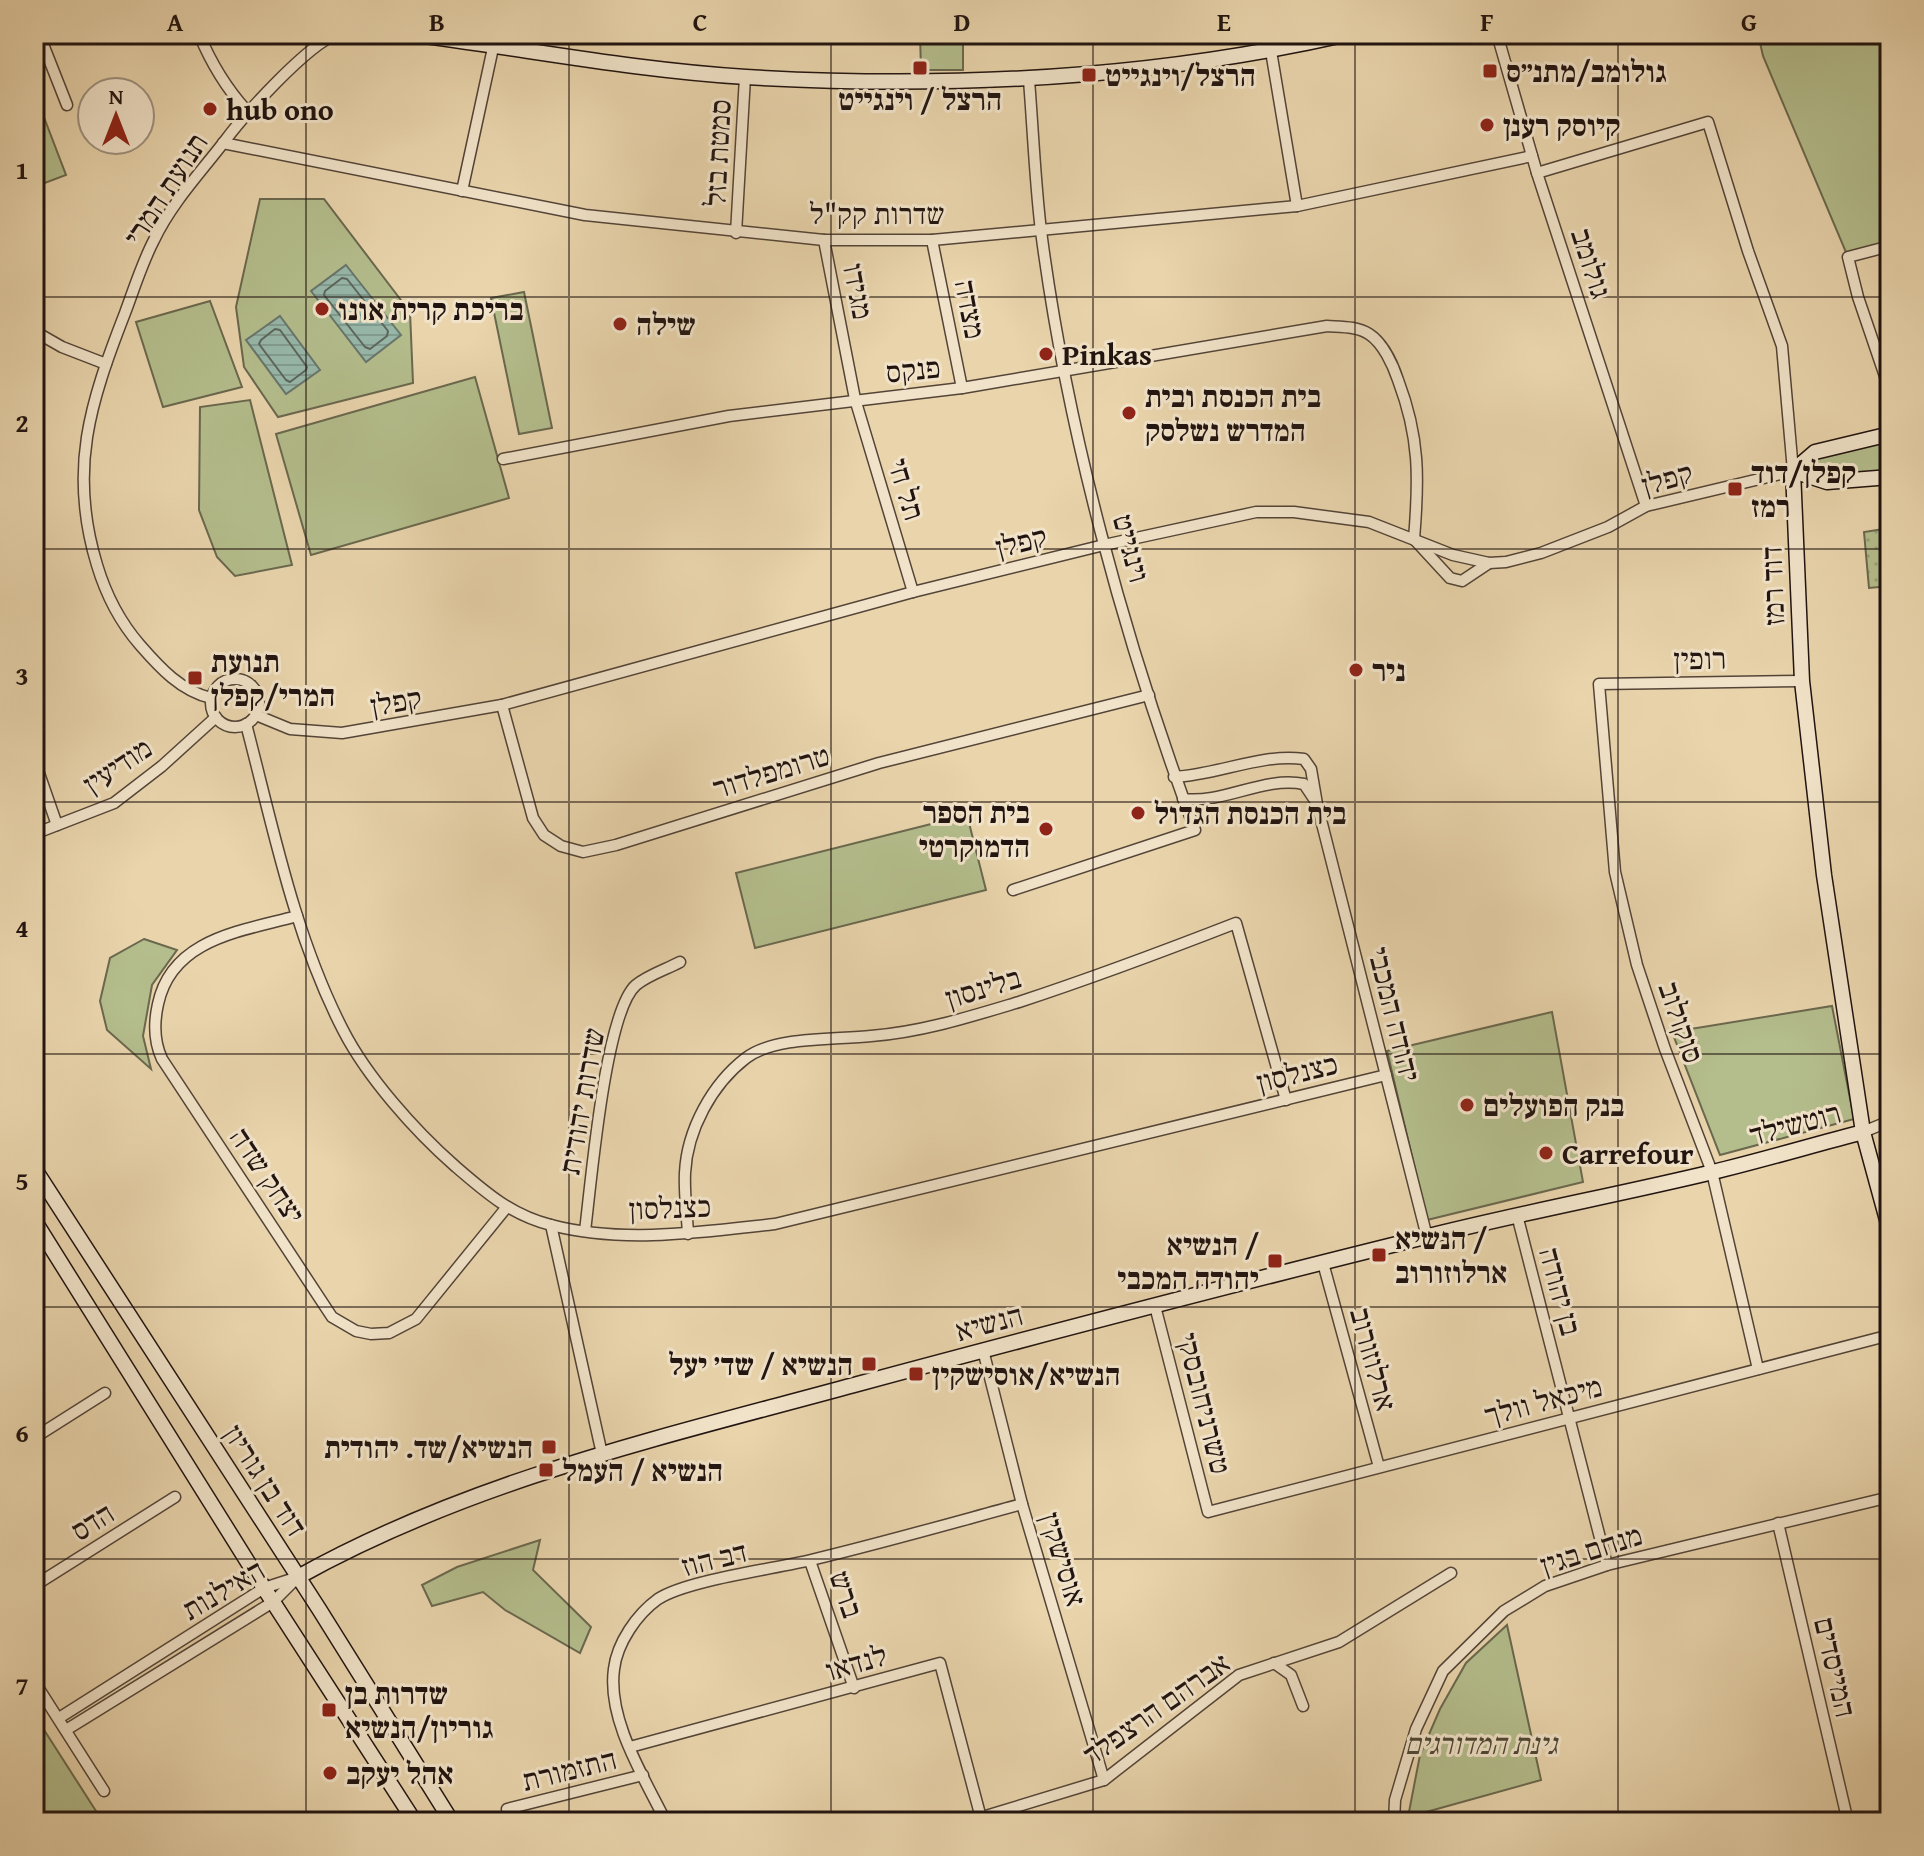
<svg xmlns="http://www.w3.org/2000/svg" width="1924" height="1856" font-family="'Gentium Book Plus','Frank Ruhl Libre',serif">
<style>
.green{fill:#b4bd8c;stroke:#6a684e;stroke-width:2}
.garden{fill:url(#garden-dots);stroke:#6a684e;stroke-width:2}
.water{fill:url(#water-rules);stroke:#68766c;stroke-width:2}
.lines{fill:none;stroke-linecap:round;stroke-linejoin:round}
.shore{stroke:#5c665d;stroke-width:2}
.street-casing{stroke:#534437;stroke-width:13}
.secondary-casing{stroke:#211410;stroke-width:17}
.street{stroke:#f1e3c9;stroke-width:10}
.secondary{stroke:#f1e3c9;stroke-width:14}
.grid{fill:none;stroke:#211410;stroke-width:2;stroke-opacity:0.55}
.poi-dot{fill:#8f2418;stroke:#f1e3c9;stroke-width:3}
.labels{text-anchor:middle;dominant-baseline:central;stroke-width:6;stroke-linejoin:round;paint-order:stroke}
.poi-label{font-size:30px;font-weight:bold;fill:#211410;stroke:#f1e3c9;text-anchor:start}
.street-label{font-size:30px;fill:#211410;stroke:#f1e3c9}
.park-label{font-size:30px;font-style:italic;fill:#4d4735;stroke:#f1e3c9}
.neatline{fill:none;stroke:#211410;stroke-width:3}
.grid-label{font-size:26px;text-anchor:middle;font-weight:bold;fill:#211410}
</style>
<defs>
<pattern id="garden-dots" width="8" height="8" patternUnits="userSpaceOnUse" patternTransform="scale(2)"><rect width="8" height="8" fill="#b4bd8c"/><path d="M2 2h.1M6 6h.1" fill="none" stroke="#9aa278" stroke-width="1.8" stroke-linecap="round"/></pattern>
<pattern id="water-rules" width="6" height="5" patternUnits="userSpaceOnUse" patternTransform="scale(2)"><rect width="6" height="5" fill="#97b8aa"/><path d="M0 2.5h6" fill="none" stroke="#829d91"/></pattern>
</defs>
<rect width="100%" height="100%" fill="#e9d4ac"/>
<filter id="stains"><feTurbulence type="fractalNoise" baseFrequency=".0025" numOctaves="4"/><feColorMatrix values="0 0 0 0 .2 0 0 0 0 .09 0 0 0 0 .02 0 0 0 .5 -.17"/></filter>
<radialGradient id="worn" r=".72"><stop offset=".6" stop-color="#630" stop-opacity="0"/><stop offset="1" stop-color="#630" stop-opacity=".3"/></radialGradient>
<g class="green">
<polygon points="920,34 963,34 963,70 921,70"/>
<polygon points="1758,34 1890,34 1890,246 1848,257 1763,56"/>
<polygon points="37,99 66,175 34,187 34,100"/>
<polygon points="260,199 324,199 410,312 413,383 278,417 244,367 236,307"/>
<polygon points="524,292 552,428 519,434 491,298"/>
<polygon points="210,301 242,387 163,407 136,322"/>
<polygon points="475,377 509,498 311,555 276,434"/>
<polygon points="250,400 292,565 235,576 217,557 199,510 200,407"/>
<polygon points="1890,434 1890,477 1827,482 1793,471 1807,457"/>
<polygon points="967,815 986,890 755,948 736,873"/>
<polygon points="144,939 177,950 152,985 143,1036 151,1069 107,1030 100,1001 110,958"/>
<polygon points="1832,1006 1854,1119 1720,1155 1672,1032"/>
<polygon points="1552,1012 1583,1182 1427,1220 1387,1051"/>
<polygon points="540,1540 533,1570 591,1627 580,1653 505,1610 483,1592 432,1606 422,1585 457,1567"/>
<polygon points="1507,1625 1541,1780 1408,1817 1420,1755 1440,1709 1466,1663"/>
<polygon points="39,1722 103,1822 34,1822 34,1725"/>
</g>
<polygon class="garden" points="1890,528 1890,586 1869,588 1864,532"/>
<g class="water">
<polygon points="346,265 401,335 366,362 311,291"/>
<polygon points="280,316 320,370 286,394 246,340"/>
</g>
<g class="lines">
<g class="shore">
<polygon points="342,278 347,279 388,331 387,336 370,349 365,347 324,295 325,291"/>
<polygon points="275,329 280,330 307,367 306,370 290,382 286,380 259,344 261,340"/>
</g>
<g class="street-casing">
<g id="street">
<polyline points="39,34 67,105"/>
<path d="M199 34C211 63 225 87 247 111"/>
<polyline points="1497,34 1537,173 1646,506"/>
<polyline points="1271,51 1297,206"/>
<polyline points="223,143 585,215 824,240 932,240 1297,206 1532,156"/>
<polyline points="462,191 496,34"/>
<polyline points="736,233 745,77"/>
<polyline points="824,240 855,399 913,592"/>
<polyline points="932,240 962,388"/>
<polyline points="1890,246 1848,257 1858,297 1890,391"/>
<polyline points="34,331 62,347 106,364"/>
<path d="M503 459 729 416 962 388 1327 326C1340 327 1357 326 1369 334 1383 343 1393 365 1398 380 1420 438 1419 479 1414 539L1450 578 1462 581 1489 563"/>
<circle cx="235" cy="703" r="24"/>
<path d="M211 698C181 691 160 668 140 645 120 622 106 595 97 565 68 470 90 403 125 313 134 289 142 263 154 240 171 204 200 173 224 142 244 115 307 45 337 34"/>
<polyline points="502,705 533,818 544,835 561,846 583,852 616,845 879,763 1149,695"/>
<polyline points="256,715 290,729 342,733 502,705 913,592 1104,545 1256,512 1294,512 1369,522 1453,555 1489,563 1506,562 1541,553 1608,527 1646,506 1793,471 1782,346 1748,251 1708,122 1537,173"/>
<path d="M246 724C273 827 294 935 343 1030 367 1077 415 1131 455 1166 485 1192 511 1215 551 1225 623 1244 703 1232 775 1224L1386 1075"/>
<polyline points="34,759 57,825"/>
<path d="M1174 777C1218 775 1261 753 1304 759L1311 769 1317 804 1427 1237"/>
<path d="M1183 799C1224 804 1263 776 1304 784L1316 802"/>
<polyline points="34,834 114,803 162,766 216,717"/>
<path d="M1013 890 1195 830C1125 642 1067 431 1041 231 1035 181 1033 130 1029 80"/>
<path d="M297 916C243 931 172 938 158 1004 154 1022 154 1042 162 1059L332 1317 356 1331 371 1334 389 1333 416 1319 506 1208"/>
<polyline points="1863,1132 1890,1121"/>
<polyline points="1517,1215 1607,1565"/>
<polyline points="551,1225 602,1454"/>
<path d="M585 1231C591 1184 605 1012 636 985 648 975 667 969 680 962"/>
<path d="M688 1234C687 1214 684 1193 685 1173 687 1130 712 1084 746 1058 775 1036 835 1040 871 1036 922 1032 969 1017 1019 1002 1092 978 1164 951 1236 923L1286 1100"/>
<polyline points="1323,1263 1379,1467"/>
<polyline points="1155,1306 1208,1512 1890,1335"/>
<polyline points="983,1350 1022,1504 1104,1780"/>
<polyline points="1758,1369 1712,1172 1665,1049 1637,965 1615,872 1599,684 1802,681"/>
<polyline points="34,1438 105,1393"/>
<polyline points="1778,1523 1848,1822"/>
<polyline points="810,1561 854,1688"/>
<polyline points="34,1586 175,1497"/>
<polyline points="1274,1663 1291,1675 1303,1706"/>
<polyline points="34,1681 104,1791"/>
<polyline points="59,1718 264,1588 298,1577"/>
<polyline points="66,1730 273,1602 295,1580"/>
<polyline points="630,1747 940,1663 981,1818"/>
<polyline points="507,1809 643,1775"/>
<path d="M666 1822C644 1777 607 1720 614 1669 617 1643 637 1614 658 1599 687 1580 774 1569 811 1560 882 1543 952 1523 1022 1504"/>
<polyline points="966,1822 1104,1780 1239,1675 1339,1642 1451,1573"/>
<polyline points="1394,1822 1395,1800 1416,1729 1443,1671 1504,1611 1545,1586 1607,1565 1890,1497"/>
</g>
</g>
<g class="secondary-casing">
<g id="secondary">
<path d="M409 34C522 48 632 70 746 77 948 89 1150 79 1348 34"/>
<polyline points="1793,471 1802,681 1824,875 1863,1132 1890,1231"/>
<polyline points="1793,471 1815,452 1890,434"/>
<polyline points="1793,471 1827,482 1890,477"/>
<polyline points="34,1168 319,1609 452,1822"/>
<polyline points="34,1220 264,1588 415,1822"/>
<path d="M298 1577C472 1480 663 1437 854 1385 1044 1334 1234 1284 1425 1237 1520 1213 1617 1195 1713 1172 1763 1160 1813 1145 1863 1132"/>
</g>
</g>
<use href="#street" class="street"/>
<use href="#secondary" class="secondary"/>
</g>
<path class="grid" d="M306 34V1822M569 34V1822M831 34V1822M1093 34V1822M1355 34V1822M1618 34V1822M34 297H1890M34 549H1890M34 802H1890M34 1054H1890M34 1307H1890M34 1559H1890"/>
<g class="poi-dot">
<rect x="912" y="60" width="16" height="16" rx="4"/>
<rect x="1482" y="63" width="16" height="16" rx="4"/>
<rect x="1081" y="67" width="16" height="16" rx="4"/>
<circle cx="210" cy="109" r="8"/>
<circle cx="1487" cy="125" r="8"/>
<circle cx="322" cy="309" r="8"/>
<circle cx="620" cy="324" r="8"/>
<circle cx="1046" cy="354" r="8"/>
<circle cx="1129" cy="413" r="8"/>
<rect x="1727" y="481" width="16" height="16" rx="4"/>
<circle cx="1356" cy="670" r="8"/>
<rect x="187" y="670" width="16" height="16" rx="4"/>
<circle cx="1138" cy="813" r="8"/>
<circle cx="1046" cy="829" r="8"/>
<circle cx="1467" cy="1105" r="8"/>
<circle cx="1546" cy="1153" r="8"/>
<rect x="1371" y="1247" width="16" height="16" rx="4"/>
<rect x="1267" y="1253" width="16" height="16" rx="4"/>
<rect x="861" y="1356" width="16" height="16" rx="4"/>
<rect x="908" y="1366" width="16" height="16" rx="4"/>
<rect x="541" y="1439" width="16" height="16" rx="4"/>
<rect x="538" y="1462" width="16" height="16" rx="4"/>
<rect x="321" y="1702" width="16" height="16" rx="4"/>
<circle cx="330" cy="1773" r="8"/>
</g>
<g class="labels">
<g class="poi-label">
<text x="1506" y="71">גולומב/מתנ״ס</text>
<text x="1105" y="75">הרצל/וינגייט</text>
<text x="920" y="99" text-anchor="middle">הרצל / וינגייט</text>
<text x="226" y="109">hub ono</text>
<text x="1503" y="125">קיוסק רענן</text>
<text x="338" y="309">בריכת קרית אונו</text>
<text x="636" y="324">שילה</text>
<text x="1062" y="354">Pinkas</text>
<text x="1145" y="396">בית הכנסת ובית<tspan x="1145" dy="34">המדרש נשלסק</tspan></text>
<text x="1751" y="472">קפלן/דוד<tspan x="1751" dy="34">רמז</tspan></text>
<text x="211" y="661">תנועת<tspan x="211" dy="34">המרי/קפלן</tspan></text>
<text x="1372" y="670">ניר</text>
<text x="1030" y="812" text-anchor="end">בית הספר<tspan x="1030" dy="34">הדמוקרטי</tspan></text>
<text x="1154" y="813">בית הכנסת הגדול</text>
<text x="1483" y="1105">בנק הפועלים</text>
<text x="1562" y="1153">Carrefour</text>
<text x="1395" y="1238">הנשיא /<tspan x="1395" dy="34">ארלוזורוב</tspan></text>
<text x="1259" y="1244" text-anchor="end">הנשיא /<tspan x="1259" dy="34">יהודה המכבי</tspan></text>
<text x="853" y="1364" text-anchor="end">הנשיא / שד׳ יעל</text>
<text x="932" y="1374">הנשיא/אוסישקין</text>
<text x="533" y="1447" text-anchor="end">הנשיא/שד. יהודית</text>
<text x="562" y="1470">הנשיא / העמל</text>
<text x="345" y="1693">שדרות בן<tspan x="345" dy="34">גוריון/הנשיא</tspan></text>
<text x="346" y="1773">אהל יעקב</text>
</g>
<g class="street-label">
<text transform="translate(717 153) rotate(-87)">סמטת בזל</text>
<text transform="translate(165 189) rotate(-57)">תנועת המרי</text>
<text x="877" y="213">שדרות קק"ל</text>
<text transform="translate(1592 263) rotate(72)">גולומב</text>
<text transform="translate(859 291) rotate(79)">מגידו</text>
<text transform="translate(971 309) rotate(79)">מצדה</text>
<text transform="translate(913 369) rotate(-6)">פנקס</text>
<text transform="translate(1667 478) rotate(-16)">קפלן</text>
<text transform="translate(907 489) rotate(73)">תל חי</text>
<text transform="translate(1021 541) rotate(-14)">קפלן</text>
<text transform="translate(1132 548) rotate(75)">וינגייט</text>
<text transform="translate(1772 586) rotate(-92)">דוד רמז</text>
<text transform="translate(1700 658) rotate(-1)">רופין</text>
<text transform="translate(396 701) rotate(-10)">קפלן</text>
<text transform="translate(117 765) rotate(-34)">מודיעין</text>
<text transform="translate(771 771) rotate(-17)">טרומפלדור</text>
<text transform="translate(983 987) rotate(-17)">בלינסון</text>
<text transform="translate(1395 1014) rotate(76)">יהודה המכבי</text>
<text transform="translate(1682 1022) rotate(71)">סוקולוב</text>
<text transform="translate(1297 1072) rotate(-14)">כצנלסון</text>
<text transform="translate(581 1101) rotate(-80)">שדרות יהודית</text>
<text transform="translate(1795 1123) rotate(-15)">רוטשילד</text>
<text transform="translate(268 1175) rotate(56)">יצחק שדה</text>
<text transform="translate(670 1207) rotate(-2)">כצנלסון</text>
<text transform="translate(1561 1291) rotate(75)">בן יהודה</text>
<text transform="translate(989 1322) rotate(-15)">הנשיא</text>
<text transform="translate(1374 1359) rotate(75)">ארלוזורוב</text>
<text transform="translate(1543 1400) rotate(-15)">מיכאל וולך</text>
<text transform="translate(1205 1403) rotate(76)">טשרניחובסקי</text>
<text transform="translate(266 1480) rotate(57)">דוד בן גוריון</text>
<text transform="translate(92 1521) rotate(-32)">הדס</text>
<text transform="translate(1591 1549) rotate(-18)">מנחם בגין</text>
<text transform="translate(714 1558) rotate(-14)">דב הוז</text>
<text transform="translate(1064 1559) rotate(73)">אוסישקין</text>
<text transform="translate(223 1589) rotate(-30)">האילנות</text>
<text transform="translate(847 1594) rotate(71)">ברש</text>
<text transform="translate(856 1662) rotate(-16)">לנדאו</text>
<text transform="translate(1836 1667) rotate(77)">המייסדים</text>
<text transform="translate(1156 1708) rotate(-35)">אברהם הרצפלד</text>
<text transform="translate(569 1769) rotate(-14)">התזמורת</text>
</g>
<g class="park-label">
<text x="1481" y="1743">גינת המדורגים</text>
</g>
</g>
<rect width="1924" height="1856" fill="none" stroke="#e9d4ac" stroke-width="88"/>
<g transform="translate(116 116)"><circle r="38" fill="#f1e3c9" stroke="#9e907f" stroke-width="2"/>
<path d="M0-6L14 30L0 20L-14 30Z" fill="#8f2418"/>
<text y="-12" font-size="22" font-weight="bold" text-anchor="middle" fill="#211410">N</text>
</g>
<rect x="44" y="44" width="1836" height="1768" class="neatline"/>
<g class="grid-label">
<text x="175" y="31">A</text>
<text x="437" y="31">B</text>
<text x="700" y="31">C</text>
<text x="962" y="31">D</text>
<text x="1224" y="31">E</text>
<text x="1487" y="31">F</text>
<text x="1749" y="31">G</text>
<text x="22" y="179">1</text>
<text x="22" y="432">2</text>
<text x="22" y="685">3</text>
<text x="22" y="937">4</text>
<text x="22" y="1190">5</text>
<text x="22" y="1442">6</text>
<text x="22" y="1695">7</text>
</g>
<rect width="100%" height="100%" filter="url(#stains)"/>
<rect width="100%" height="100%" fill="url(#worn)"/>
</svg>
